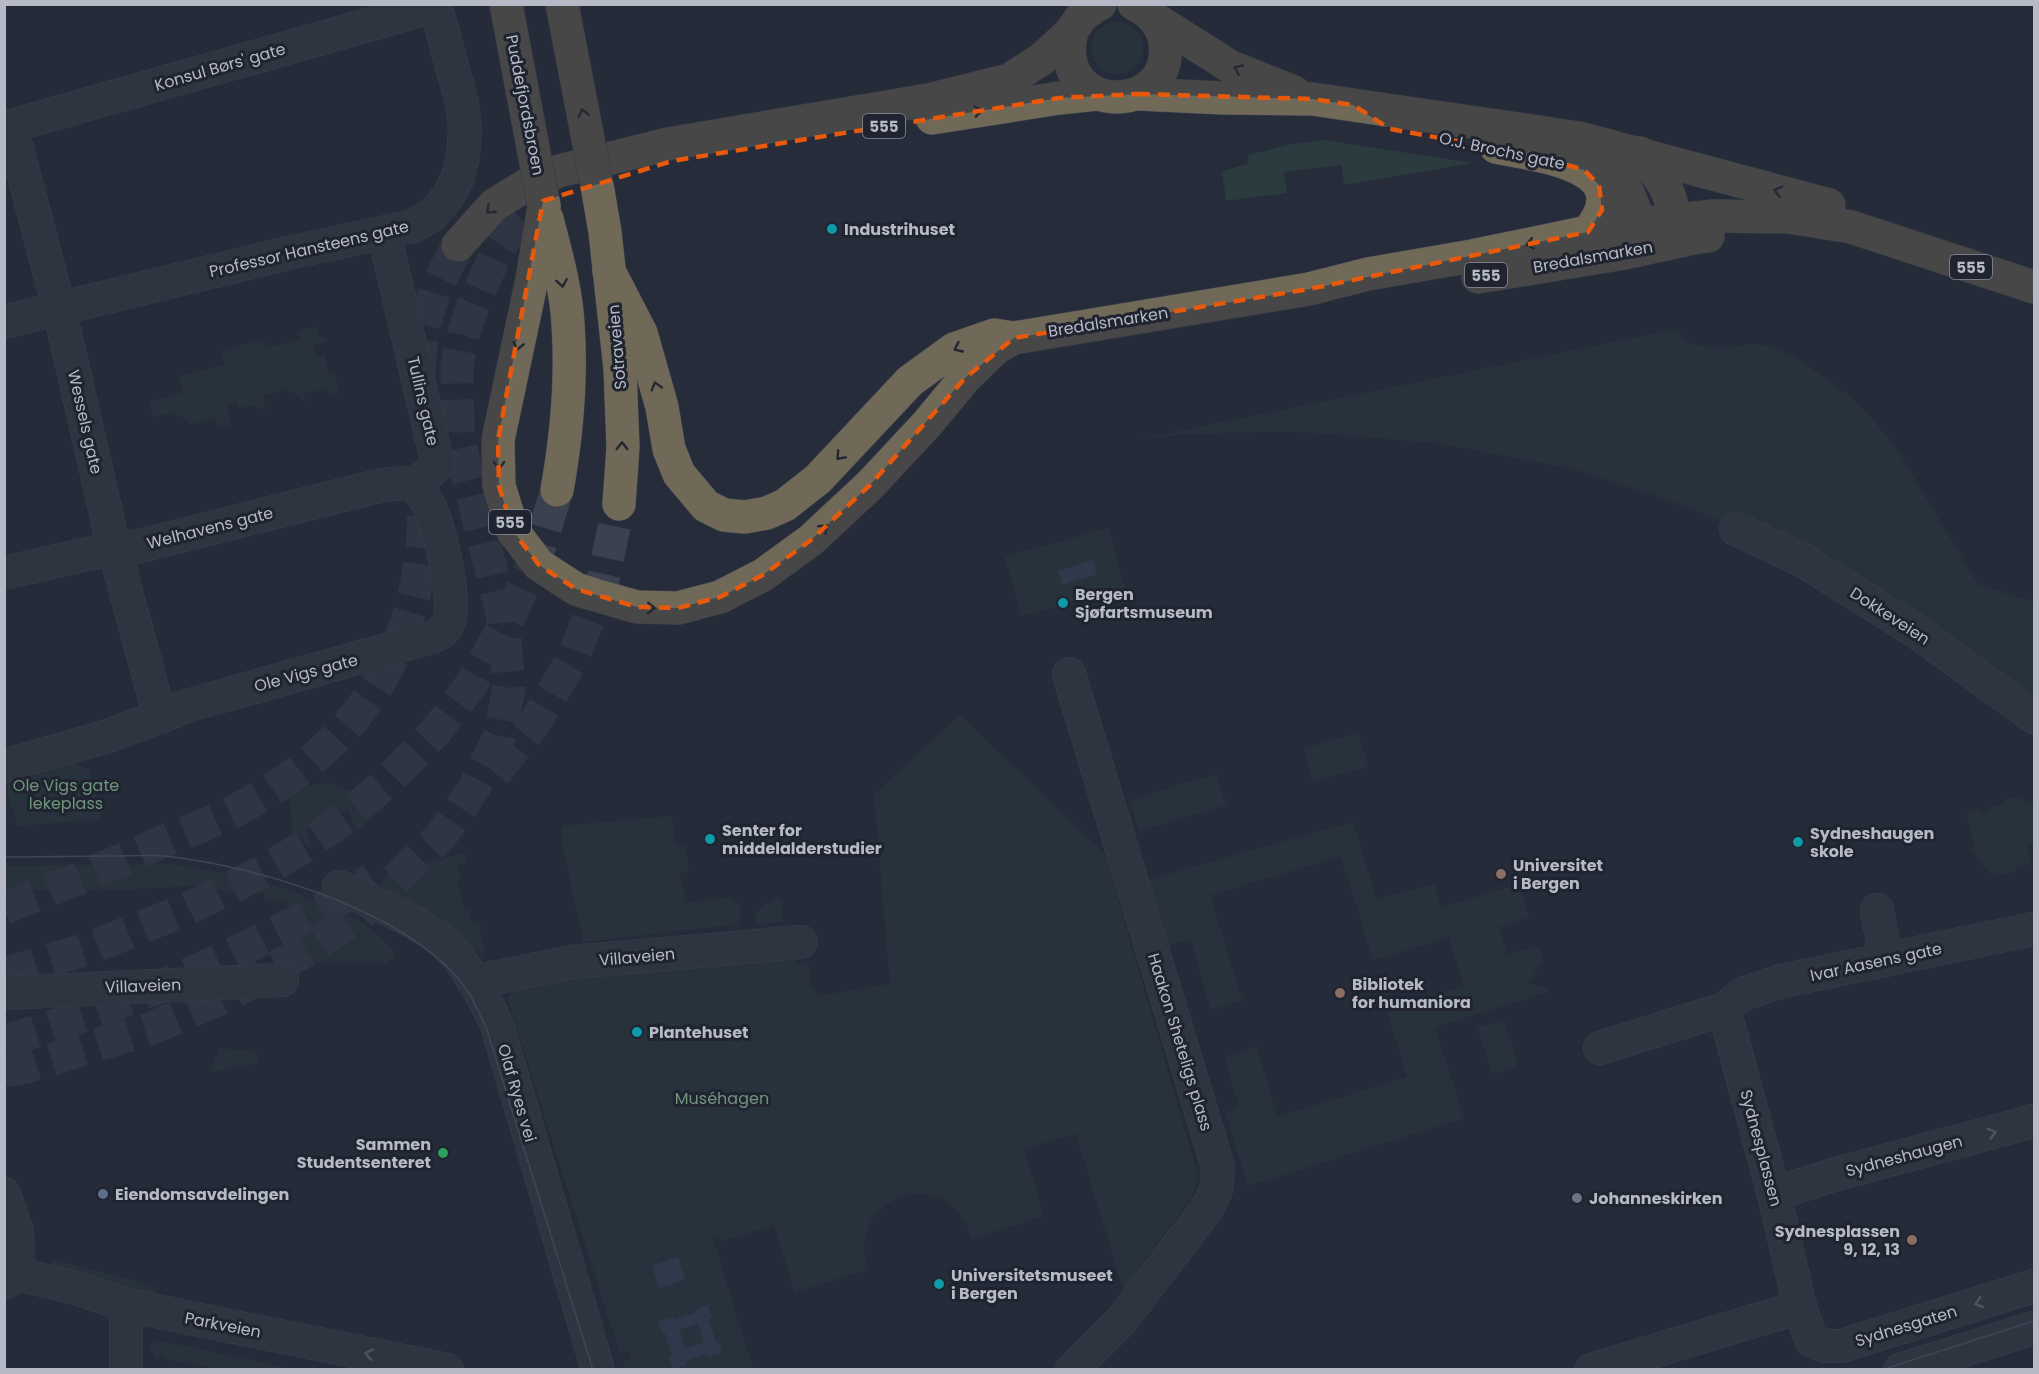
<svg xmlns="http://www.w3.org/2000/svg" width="2039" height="1374" font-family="Poppins,sans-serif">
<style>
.green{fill:#2b3b3f}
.water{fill:#3d4961;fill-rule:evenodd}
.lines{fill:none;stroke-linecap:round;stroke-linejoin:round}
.highway-tunnel{stroke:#3b414f;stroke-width:33;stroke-dasharray:33 16;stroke-linecap:butt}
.minor-casing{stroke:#525763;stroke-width:34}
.highway-casing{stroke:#424753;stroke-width:34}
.minor{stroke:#3a3f4b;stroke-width:33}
.highway{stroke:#706958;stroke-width:33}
.tram{stroke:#5e6473;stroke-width:1.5}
.highway-bridge-casing{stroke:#424753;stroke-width:34;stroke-linecap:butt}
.highway-bridge{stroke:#706958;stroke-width:33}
.oneway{stroke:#232732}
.oneway2{stroke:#7e838f}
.marked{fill:none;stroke:#e8590c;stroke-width:4.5;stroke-dasharray:12 8;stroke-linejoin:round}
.culture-dot{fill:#0f9aa8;stroke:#1f2430;stroke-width:2}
.education-dot{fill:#8d6e63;stroke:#1f2430;stroke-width:2}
.leisure-dot{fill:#2e9e5b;stroke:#1f2430;stroke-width:2}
.service-dot{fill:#5c6f8a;stroke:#1f2430;stroke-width:2}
.worship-dot{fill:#6b7280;stroke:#1f2430;stroke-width:2}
.labels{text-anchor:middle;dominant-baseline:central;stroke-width:6;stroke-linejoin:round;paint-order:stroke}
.shield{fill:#1f2430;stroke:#888d99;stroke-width:1.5}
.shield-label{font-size:15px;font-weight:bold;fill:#b5bac6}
.street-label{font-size:16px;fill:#b5bac6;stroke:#1f2430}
.poi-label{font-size:16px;font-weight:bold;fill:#b5bac6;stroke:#1f2430;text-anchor:start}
.park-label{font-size:16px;fill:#6f957c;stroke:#1f2430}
</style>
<rect width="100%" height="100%" fill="#262c3a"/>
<g class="green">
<circle cx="1117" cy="48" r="26"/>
<polygon points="1324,140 1473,163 1344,185 1342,165 1284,172 1287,193 1226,201 1222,171 1248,164 1248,155 1292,144"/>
<polygon points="316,327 318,336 322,338 326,337 327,341 313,344 316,357 325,355 328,374 334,373 340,393 330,395 328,388 303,394 305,401 287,388 263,395 266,411 252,405 239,408 237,402 226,404 231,425 218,427 215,418 191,424 175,412 153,417 150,401 183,393 179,376 225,365 221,351 263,340 266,348 300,339 299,331"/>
<polygon points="1677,329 1685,341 1697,345 1719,349 1752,344 1768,346 1796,357 1853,399 1892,441 1978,585 2034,602 2034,717 1804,561 1714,518 1666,499 1575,469 1437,443 1290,431 1185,434 1136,440"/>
<polygon points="1108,528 1125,587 1021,616 1005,557"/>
<path d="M960 715 1105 855 1198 1176 1195 1190 1190 1199 1142 1263 1124 1291 1076 1133 1024 1149 1044 1216 972 1238C968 1227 964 1217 956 1209 928 1181 876 1194 866 1233 862 1245 864 1257 868 1269L795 1292 774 1225 722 1241 719 1235 712 1236 753 1369H626L623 1362 631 1359 629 1352 620 1354 508 1000 510 994 519 985 626 971 793 958 800 965 809 964V986L820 996 890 984 874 795Z"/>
<polygon points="1358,733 1368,766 1313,782 1304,749"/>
<polygon points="77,764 89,771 102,819 17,826 6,787 17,781"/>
<polygon points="1216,774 1226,805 1140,831 1130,800"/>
<polygon points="328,783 355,793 366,826 356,830 349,809 324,818 326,825 316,829 315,827 306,830 312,848 293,834 289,789"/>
<polygon points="2021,796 2026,805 2032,805 2034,801 2034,842 2026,844 2031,864 2015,868 2015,871 1992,876 1971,849 1974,846 1967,813 1977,809 1979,812 1985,814 1989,811 1990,807 2003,805 2006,799"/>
<polygon points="671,816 676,847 685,845 689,871 680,872 685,903 730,897 741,905 740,915 737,924 583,942 562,839 562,826"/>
<polygon points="1353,822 1376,900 1434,884 1441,908 1519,884 1529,917 1499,927 1507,955 1538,946 1543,960 1528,984 1547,987 1548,992 1435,1027 1464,1118 1248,1186 1226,1113 1239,1107 1225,1057 1256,1047 1278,1117 1407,1077 1387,1009 1464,986 1449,937 1373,960 1341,856 1210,895 1242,1000 1211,1010 1191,939 1168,945 1147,880"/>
<path d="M464 853 466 862 458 864 461 879 458 880 464 910 469 909 472 925 479 923 481 929 479 931 485 950 481 955C449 929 410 912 380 885L384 878 392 873Z"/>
<path d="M173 864C204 870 238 874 269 884 301 894 384 923 395 956L385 963H297L286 900 264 901V893L237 894 206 885 100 891 5 889V866Z"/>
<polygon points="780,897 783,921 757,925 755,915 761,907"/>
<polygon points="1504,1020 1518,1066 1492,1074 1478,1027"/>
<polygon points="220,1048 257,1052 258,1062 214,1072 210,1070"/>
<polygon points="53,1259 155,1287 157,1298 52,1271"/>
<polygon points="157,1340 291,1369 223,1369 164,1359 161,1356 156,1360 149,1346"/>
</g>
<g class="water">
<polygon points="1093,560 1097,574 1062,585 1058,571"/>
<polygon points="678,1257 685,1280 659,1288 652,1266"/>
<path d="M708 1305 712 1318 708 1319 716 1342H719L722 1353 708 1357 707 1354 686 1361V1365L673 1369 669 1357 672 1355 665 1333H662L658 1321 673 1317 674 1320 695 1313V1310ZM698 1324 704 1343 685 1349 679 1330Z"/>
</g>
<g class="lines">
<g class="highway-tunnel">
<polyline points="419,373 422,332 435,290 458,245"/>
<polyline points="495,773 536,721 574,656 602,584 619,504"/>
<path d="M4 908C57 888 109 866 160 843 188 831 217 821 244 806 353 746 414 660 423 535 424 521 423 507 422 494"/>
<polyline points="4,974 87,949 185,910 264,871 305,846 346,817 389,780 437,730 473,682 509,617 535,561 557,490"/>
<path d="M4 1041C95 1016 184 979 268 936 304 918 339 901 372 879"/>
<polyline points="4,1071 26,1067 149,1029 227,996 317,944 358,916 441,836 474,788 499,737 509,688 503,618 458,437 457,365 463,335 472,308 499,247 515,224 537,204"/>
</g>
<g class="minor-casing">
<g id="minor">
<polyline points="11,126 59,308 114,548 160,717"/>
<polyline points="4,128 435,6"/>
<polyline points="384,233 438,465 414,485"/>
<polyline points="4,322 288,253 413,226 432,215 448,197 457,179 463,157 465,128 462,103 435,4"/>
<polyline points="1736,529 1804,561 1914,630 2034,717"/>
<polyline points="4,573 114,548 135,547 382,485 406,483 414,485"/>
<polyline points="1069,674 1218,1167 1216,1190 1208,1207 1121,1321 1072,1370"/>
<path d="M4 766 105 737 190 705 432 637C438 634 444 631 447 626 459 606 440 529 430 508 426 499 421 492 414 485"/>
<path d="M339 887C373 903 411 917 441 940 465 959 484 998 497 1025L598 1370"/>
<polyline points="1877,910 1886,960"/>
<polyline points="474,982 572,962 801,942"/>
<polyline points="4,993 282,980"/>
<polyline points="1724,1009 1743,994 1782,981 2034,929"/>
<polyline points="4,1194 17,1232 18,1274"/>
<polyline points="1774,1194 1833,1175 2034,1121"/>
<polyline points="4,1283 18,1274 79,1289 126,1305 447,1370"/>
<polyline points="1800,1307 1811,1340 1825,1346 1841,1346 2034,1286"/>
<polyline points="126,1370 126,1305"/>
<polyline points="1591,1370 1800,1307 1774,1194 1724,1009 1600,1048"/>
<polyline points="1900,1370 2034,1328"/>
</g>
</g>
<g class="highway-casing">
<g id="highway">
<polyline points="1155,19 1231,67 1294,92"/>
<path d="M1072 31C1050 119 1181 117 1164 37 1160 22 1148 10 1134 4"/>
<polyline points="1138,94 1224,98 1312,99 1579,138 1829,205"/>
<polyline points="932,118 1059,98 1097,94"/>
<path d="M1496 147C1539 156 1641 166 1588 232"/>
<path d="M1640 153C1654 171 1675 192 1672 217 1671 225 1666 233 1663 240"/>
<path d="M1593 155C1607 164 1618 175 1626 189 1635 206 1637 226 1653 238"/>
<polyline points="598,191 605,232 620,369 623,447 619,504"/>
<polyline points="544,206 532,279 498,440 499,486 513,531 539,565 576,589 595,595 637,607 678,608 720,597 763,575 811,540 870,485 927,424 965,378 996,348 1014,338"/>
<path d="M547 219C556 254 566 288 568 324 572 381 567 434 557 490"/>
<polyline points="458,245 494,205 528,184 559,171 668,144 928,100 1009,80 1042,59 1072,31 1081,17 1094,7 1100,4"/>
<polyline points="609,271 641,333 662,407 669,449 679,474 706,506 724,515 745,517 767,513 785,505 818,479 910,381 954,349 994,335 1014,338 1309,289 1368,274 1472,256 1588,232 1640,224 1714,216 1789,217 1851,227 2034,287"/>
<polyline points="1478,277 1625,253 1698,237 1708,236"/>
</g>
</g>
<use href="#minor" class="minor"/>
<use href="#highway" class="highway"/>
<g class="tram">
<path d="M4 857C39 857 74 856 109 856 128 856 146 855 164 856 254 865 408 911 464 986 474 999 480 1015 487 1030L593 1370"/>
<polyline points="1881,1370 2034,1321"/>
</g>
<g class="highway-bridge-casing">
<g id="highway-bridge">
<polyline points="506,4 544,206"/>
<polyline points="562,4 598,191"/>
</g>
</g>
<use href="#highway-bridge" class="highway-bridge"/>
</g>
<defs><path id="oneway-chevron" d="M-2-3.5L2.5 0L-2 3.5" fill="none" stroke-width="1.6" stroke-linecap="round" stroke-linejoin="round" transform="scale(1.5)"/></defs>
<g class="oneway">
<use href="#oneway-chevron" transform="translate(1238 69) rotate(-157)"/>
<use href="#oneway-chevron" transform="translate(978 111) rotate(-9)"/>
<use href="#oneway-chevron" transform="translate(583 113) rotate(-101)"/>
<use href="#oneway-chevron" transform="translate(1778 191) rotate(-165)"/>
<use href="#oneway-chevron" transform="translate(490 210) rotate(136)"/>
<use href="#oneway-chevron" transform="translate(1530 244) rotate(168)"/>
<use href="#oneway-chevron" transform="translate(562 283) rotate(81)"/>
<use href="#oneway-chevron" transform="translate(518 346) rotate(102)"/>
<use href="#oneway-chevron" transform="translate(958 348) rotate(155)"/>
<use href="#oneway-chevron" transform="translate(656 386) rotate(-106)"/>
<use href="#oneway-chevron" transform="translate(622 446) rotate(-90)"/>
<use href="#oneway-chevron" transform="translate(840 456) rotate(133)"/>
<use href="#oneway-chevron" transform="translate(499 465) rotate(89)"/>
<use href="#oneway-chevron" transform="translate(824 528) rotate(-43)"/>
<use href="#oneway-chevron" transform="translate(651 608) rotate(1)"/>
</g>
<g class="oneway2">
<use href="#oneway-chevron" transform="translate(1992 1133) rotate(-15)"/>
<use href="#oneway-chevron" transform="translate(1979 1303) rotate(163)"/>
<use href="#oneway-chevron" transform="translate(369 1354) rotate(-169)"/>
</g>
<path d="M0 0H2039V1374H0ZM1138 94 1312 99 1353 105 1390 129 1530 154 1584 170 1599 185 1602 210 1588 232 1309 289 1014 338 965 378 870 485 811 540 763 575 720 597 678 608 637 607 576 589 539 565 513 531 499 486 498 440 543 201 672 161 1059 98Z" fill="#262c3a" fill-opacity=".55" fill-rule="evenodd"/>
<path class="marked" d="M1138 94 1312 99 1353 105 1390 129 1530 154 1584 170 1599 185 1602 210 1588 232 1309 289 1014 338 965 378 870 485 811 540 763 575 720 597 678 608 637 607 576 589 539 565 513 531 499 486 498 440 543 201 672 161 1059 98Z"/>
<g class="culture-dot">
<circle cx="832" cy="229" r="6"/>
<circle cx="1063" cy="603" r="6"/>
<circle cx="710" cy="839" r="6"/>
<circle cx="1798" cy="842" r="6"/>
<circle cx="637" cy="1032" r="6"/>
<circle cx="939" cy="1284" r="6"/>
</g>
<g class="education-dot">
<circle cx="1501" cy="874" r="6"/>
<circle cx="1340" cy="993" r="6"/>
<circle cx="1912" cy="1240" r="6"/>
</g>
<circle class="leisure-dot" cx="443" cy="1153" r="6"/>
<circle class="service-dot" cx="103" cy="1194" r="6"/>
<circle class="worship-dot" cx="1577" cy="1198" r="6"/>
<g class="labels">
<g class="shield">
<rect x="863" y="114" width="42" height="24" rx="4.5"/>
<rect x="1950" y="255" width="42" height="24" rx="4.5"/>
<rect x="1465" y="263" width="42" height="24" rx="4.5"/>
<rect x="489" y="510" width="42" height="24" rx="4.5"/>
</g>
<g class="shield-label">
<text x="884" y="126">555</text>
<text x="1971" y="267">555</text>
<text x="1486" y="275">555</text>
<text x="510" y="522">555</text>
</g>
<g class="street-label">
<text transform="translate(220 67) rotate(-16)">Konsul Børs' gate</text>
<text transform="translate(525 105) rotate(79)">Puddefjordsbroen</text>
<text transform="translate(1502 151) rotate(12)">O.J. Brochs gate</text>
<text transform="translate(309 249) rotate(-13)">Professor Hansteens gate</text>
<text transform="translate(1593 257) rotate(-10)">Bredalsmarken</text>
<text transform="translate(1108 322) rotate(-9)">Bredalsmarken</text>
<text transform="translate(617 347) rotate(-95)">Sotraveien</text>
<text transform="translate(423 401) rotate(77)">Tullins gate</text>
<text transform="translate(85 422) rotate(77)">Wessels gate</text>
<text transform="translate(210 528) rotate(-14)">Welhavens gate</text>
<text transform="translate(1890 616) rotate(33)">Dokkeveien</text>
<text transform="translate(306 673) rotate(-15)">Ole Vigs gate</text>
<text transform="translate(637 957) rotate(-5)">Villaveien</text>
<text transform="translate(1876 962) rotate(-12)">Ivar Aasens gate</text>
<text transform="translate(143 986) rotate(-2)">Villaveien</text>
<text transform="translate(1180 1042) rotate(73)">Haakon Sheteligs plass</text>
<text transform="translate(517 1093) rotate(74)">Olaf Ryes vei</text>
<text transform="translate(1761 1148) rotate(75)">Sydnesplassen</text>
<text transform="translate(1904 1156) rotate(-15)">Sydneshaugen</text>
<text transform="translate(223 1325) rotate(11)">Parkveien</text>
<text transform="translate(1906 1326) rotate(-17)">Sydnesgaten</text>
</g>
<g class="poi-label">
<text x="844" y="229">Industrihuset</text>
<text x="1075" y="594">Bergen<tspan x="1075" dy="18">Sjøfartsmuseum</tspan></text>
<text x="722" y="830">Senter for<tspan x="722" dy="18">middelalderstudier</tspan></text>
<text x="1810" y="833">Sydneshaugen<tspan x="1810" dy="18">skole</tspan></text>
<text x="1513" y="865">Universitet<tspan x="1513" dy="18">i Bergen</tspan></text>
<text x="1352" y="984">Bibliotek<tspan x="1352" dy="18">for humaniora</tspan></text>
<text x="649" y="1032">Plantehuset</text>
<text x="431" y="1144" text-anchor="end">Sammen<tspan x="431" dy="18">Studentsenteret</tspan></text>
<text x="115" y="1194">Eiendomsavdelingen</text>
<text x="1589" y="1198">Johanneskirken</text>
<text x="1900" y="1231" text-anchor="end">Sydnesplassen<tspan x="1900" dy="18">9, 12, 13</tspan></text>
<text x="951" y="1275">Universitetsmuseet<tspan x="951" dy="18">i Bergen</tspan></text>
</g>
<g class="park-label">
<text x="66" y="785">Ole Vigs gate<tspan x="66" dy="18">lekeplass</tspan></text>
<text x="722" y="1098">Muséhagen</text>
</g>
</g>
<rect width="2039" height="1374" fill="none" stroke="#b5bac6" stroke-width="12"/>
</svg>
